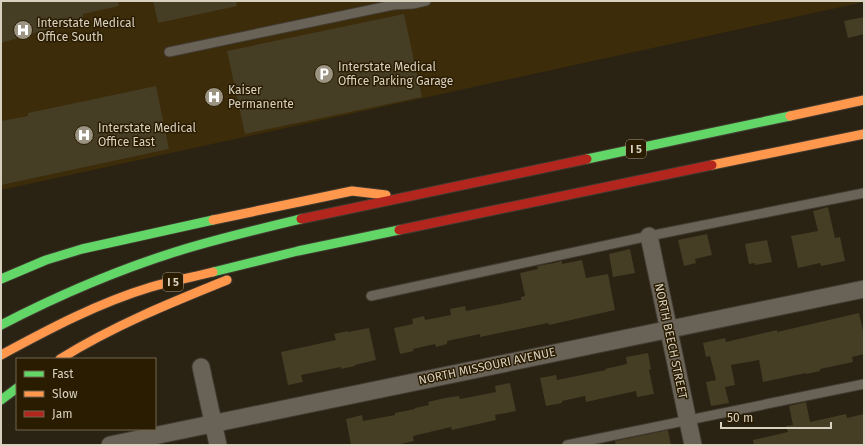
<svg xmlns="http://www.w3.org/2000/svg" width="865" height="446" viewBox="0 0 865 446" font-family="'Fira Sans',sans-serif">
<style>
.built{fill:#3c2c09}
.building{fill:#463d25}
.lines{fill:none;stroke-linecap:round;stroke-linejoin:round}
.lane-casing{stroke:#423b31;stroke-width:11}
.street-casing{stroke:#423b31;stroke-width:19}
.fast-casing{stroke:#423b31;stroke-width:11}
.slow-casing{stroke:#423b31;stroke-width:11}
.jam-casing{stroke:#423b31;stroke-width:11}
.lane{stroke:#686257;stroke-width:9}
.street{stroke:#686257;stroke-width:17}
.fast{stroke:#63d668;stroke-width:9}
.slow{stroke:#ff974d;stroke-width:9}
.jam{stroke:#b3261e;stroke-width:9}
.labels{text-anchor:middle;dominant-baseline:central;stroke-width:3;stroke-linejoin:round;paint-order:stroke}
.shield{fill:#2a1c01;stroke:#a49b87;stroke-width:1}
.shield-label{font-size:11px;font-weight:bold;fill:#d9d1c0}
.poi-label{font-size:12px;fill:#d9d1c0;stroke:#2a1c01;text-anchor:start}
.street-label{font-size:12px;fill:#d9d1c0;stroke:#2a1c01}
</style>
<rect width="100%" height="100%" fill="#2a2213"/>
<path class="built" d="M1,1H864V2L1,190Z"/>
<path class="building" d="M1,1H118L119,6L83,14V19L1,43Z
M153,1H236L237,6L158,23Z
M404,14L422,97L245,134L227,51Z
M864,17V34L848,38L844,21Z
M156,86L169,149L1,185V121L28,116V113Z
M828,207L835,238L840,237L845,261L821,266L820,263L798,268L791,236L818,231L813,211Z
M707,234L712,255L695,259L696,263L684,266L678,240Z
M767,240L772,262L755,265V263L749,264L745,244Z
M630,249L635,273L613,277L609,254Z
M582,260L586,278L608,274L615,310L549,325L548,323L480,337V334L447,341V344L436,347L435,344L413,349L414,351L400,354L394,328L413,324L412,319L424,316L425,320L451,315L450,309L465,306L466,311L521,300V297L525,296L520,273L538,269L537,266L554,263L562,261V264Z
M859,313L864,335V354L852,357L853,362L820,369V371L806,374V373L763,382L759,360L731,365L735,385L725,387L729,403L711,406L706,382L716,380L710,356L706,357L703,343L725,338L726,342L777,330V332Z
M369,328L376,360L355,365V366L341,369V367L301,375L303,382L288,385L281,352L336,340L334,334L348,331V332Z
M648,353L651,369L649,370L654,394L637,397L636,391L586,402L585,396L562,401V403L546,406L540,378L556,375L557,380L606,370L605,369L627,364L626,357Z
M510,383L516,411L495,415L496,420L452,430L451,427L413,436L414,441L401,444L390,445H351L346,419L362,415L363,421L395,415V413L415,409V408L429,405L428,402L445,398L459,396L460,399L496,392L495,386Z
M806,402L810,422L846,414L847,418L864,414V445H754L753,440L788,432L786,426L793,425L789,406Z
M668,430L671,445H616L615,441Z"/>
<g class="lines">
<g class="lane-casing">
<path id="lane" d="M169,52L393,5L413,4L426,1
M371,296L649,236L864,193
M567,445L864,384"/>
</g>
<g class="street-casing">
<path id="street" d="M649,236L693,445
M201,367L218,445
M110,445L864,289"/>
</g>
<g class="fast-casing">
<path id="fast" d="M587,159L790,116
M213,272L298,251L399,230
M1,279L46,260L82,249L213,220
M1,325C57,296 115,271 175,252C216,239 259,229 301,219
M1,400L17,388"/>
</g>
<g class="slow-casing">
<path id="slow" d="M790,116L864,100
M712,165L864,134
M213,220L352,191L386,195
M1,355C49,329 98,303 151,287C171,281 193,277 213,272
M60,359C113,326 170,303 227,280"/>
</g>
<g class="jam-casing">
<path id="jam" d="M301,219L587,159
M399,230L712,165"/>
</g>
<use href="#lane" class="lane"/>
<use href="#street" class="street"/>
<use href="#fast" class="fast"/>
<use href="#slow" class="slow"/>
<use href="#jam" class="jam"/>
</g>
<defs>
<g id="hospital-disc" transform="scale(1)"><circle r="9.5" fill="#9c9483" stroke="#2a1c01"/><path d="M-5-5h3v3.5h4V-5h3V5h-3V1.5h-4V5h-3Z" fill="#fff"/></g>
<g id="parking-disc" transform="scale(1)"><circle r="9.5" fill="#9c9483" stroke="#2a1c01"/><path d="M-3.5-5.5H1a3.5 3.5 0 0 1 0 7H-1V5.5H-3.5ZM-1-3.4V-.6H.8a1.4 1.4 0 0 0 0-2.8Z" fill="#fff"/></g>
</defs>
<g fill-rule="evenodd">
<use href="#hospital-disc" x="23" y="30"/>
<use href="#parking-disc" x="324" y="74"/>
<use href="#hospital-disc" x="214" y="97"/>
<use href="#hospital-disc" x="84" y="135"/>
</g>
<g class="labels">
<g class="shield">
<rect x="626" y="140" width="20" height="18" rx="3"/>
<rect x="163" y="273" width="20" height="18" rx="3"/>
</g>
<g class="shield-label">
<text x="636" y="149">I 5</text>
<text x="173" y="282">I 5</text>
</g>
<g class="poi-label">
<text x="37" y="23">Interstate Medical<tspan x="37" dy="14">Office South</tspan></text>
<text x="338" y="67">Interstate Medical<tspan x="338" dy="14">Office Parking Garage</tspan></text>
<text x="228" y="90">Kaiser<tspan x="228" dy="14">Permanente</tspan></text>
<text x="98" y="128">Interstate Medical<tspan x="98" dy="14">Office East</tspan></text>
</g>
<g class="street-label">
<text transform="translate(671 341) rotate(78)">NORTH BEECH STREET</text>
<text transform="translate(487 366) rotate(-12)">NORTH MISSOURI AVENUE</text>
</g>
</g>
<rect width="865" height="446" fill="none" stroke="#d9d1c0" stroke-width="4"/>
<rect x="16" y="358" width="140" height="72" fill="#2a1c01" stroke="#70644d"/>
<rect x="24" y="371" width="20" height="6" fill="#63d668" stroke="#70644d"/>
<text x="52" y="378" font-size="12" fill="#d9d1c0">Fast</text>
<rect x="24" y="391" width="20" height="6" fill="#ff974d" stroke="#70644d"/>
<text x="52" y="398" font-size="12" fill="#d9d1c0">Slow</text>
<rect x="24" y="411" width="20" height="6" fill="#b3261e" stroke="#70644d"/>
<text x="52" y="418" font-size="12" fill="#d9d1c0">Jam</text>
<path d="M721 422v6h110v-6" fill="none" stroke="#d9d1c0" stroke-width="2"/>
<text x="727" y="422" font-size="12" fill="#d9d1c0" stroke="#2a1c01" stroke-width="3" paint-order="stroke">50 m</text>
</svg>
